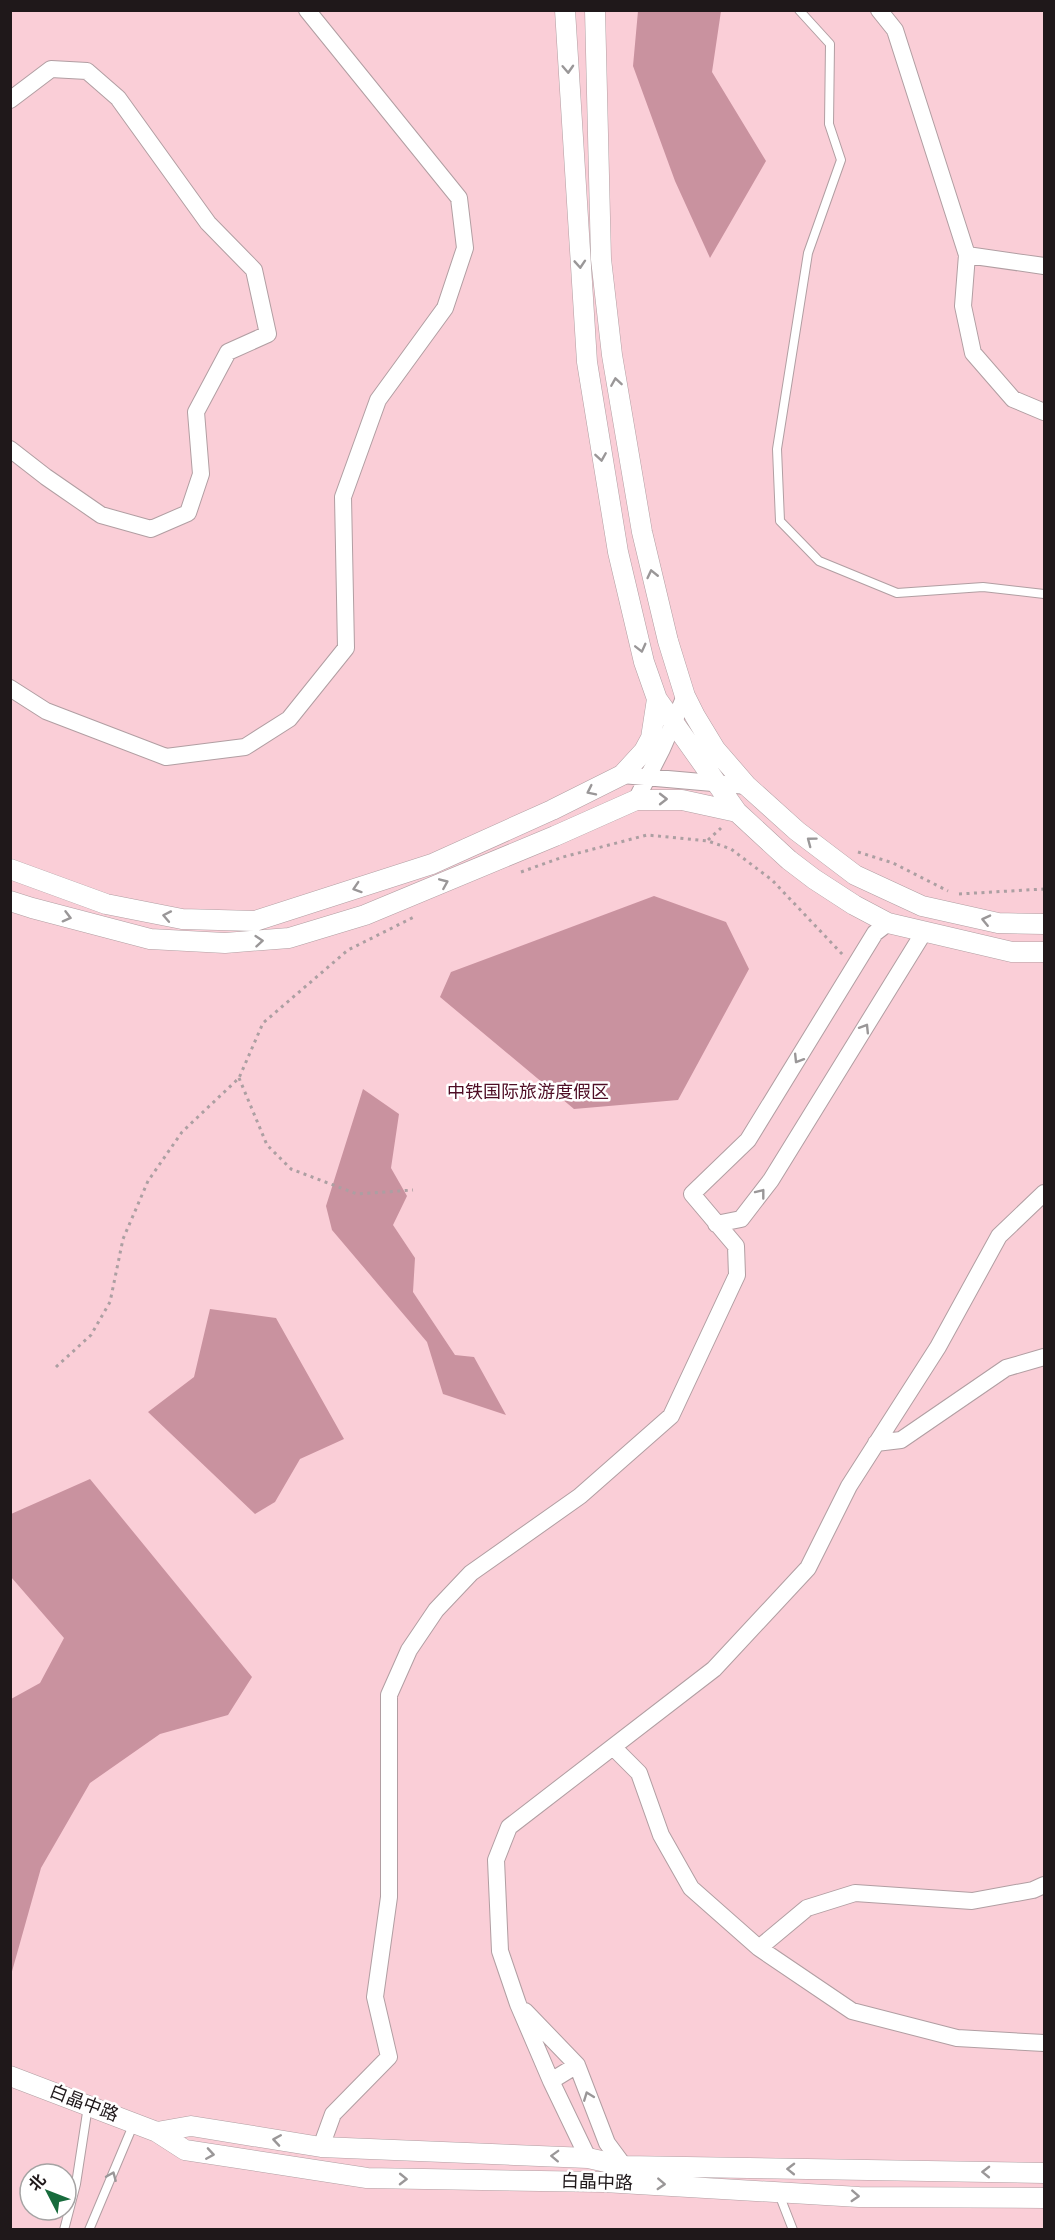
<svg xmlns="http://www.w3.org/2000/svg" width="1055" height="2240" viewBox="0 0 1055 2240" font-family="Signika,'Noto Sans SC',sans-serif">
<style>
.green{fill:#faced7;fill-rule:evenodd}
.water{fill:#c9929f}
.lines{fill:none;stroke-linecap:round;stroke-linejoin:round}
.service-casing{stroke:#b19ea2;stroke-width:10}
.minor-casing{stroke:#b19ea2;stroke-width:18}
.tertiary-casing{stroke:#b19ea2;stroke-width:21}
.path{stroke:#ac9fa2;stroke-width:3;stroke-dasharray:3 4.5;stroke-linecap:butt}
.service{stroke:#fff;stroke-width:8}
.minor{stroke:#fff;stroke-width:16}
.tertiary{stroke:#fff;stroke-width:20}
.oneway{stroke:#9a9798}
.labels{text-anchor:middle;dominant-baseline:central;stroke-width:5;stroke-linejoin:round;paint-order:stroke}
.park-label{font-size:18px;fill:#4e0d25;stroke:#fff}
.street-label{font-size:18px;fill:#1f181a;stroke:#fff}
</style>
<rect width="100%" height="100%" fill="#fdecf0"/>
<path class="green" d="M11,11H1044V2229L11,2230ZM30,2174H66V2210H30Z"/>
<path class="water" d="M638,11H721L712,72L766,161L710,258L675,181L633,66Z
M654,896L726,922L749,969L678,1100L574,1109L440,997L451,972Z
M363,1089L399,1114L391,1168L407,1196L393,1225L415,1258L413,1292L455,1355L474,1357L506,1415L443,1394L427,1342L332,1230L326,1206Z
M210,1309L276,1318L344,1439L300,1459L275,1502L255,1514L148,1412L194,1377Z
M90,1479L252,1677L228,1715L160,1734L90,1783L41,1868L11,1975V1699L40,1683L64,1638L11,1577V1514Z"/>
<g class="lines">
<g class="service-casing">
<path id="service" d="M799,10L830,44L829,124L841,160L808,253L777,449L780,521L819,561L897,593L983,587L1044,594
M779,2194L793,2230
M64,2230L76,2184L88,2106
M89,2230L134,2123"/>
</g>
<g class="minor-casing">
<path id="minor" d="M879,10L895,30L967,255L1044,266
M10,100L51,69L87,71L118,98L208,223L254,270L268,334L228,352L196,412L201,474L188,513L151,529L101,515L46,477L10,449
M967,255L963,306L973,353L1013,399L1044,412
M10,688L46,711L166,757L245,747L289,719L346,648L343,497L378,400L445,308L465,248L459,198L307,10
M622,775L747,786
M636,800L662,749L685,696
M716,1224L741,1219L771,1180L924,932
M876,1443L901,1440L1006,1368L1044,1357
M613,1747L639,1773L661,1835L691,1888L759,1948L852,2011L957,2038L1044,2043
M759,1948L807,1908L855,1893L972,1901L1033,1890L1044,1885
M525,2011L577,2065L607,2143L624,2166
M551,2081L577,2065
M321,2147L333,2114L389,2057L375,1997L389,1897V1695L409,1650L436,1610L471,1573L580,1496L671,1416L737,1275L736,1246L692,1194L748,1140L875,933L888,923
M588,2158L551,2081L518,2004L500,1951L496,1860L509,1827L714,1669L808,1568L849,1486L938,1347L999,1236L1044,1193"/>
</g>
<g class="tertiary-casing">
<path id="tertiary" d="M565,10L587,362L618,552L644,662L657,699L737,812L789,860L814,879L854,905L888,923L1012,952H1044
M595,10L601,259L612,355L642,532L668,641L685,696L695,716L715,749L747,786L797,831L855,875L922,906L998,923L1044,924
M10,869L106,904L182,919L255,921L432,864L552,810L622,775L644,751L651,738L657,699
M10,901L32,908L150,939L225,943L289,938L365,915L555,836L636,800H682L737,812
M10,2076L157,2132L185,2150L367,2178L604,2182L859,2197L1044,2198
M157,2132L191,2126L321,2147L588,2158L624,2166L1044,2173"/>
</g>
<path class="path" d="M708,840L721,828
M858,852L893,863L948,891
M521,872L563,857L647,835L708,841L731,849L772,880L843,955
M959,894L1044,889
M239,1078L267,1145L291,1169L357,1194L413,1190
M56,1367L91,1335L110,1302L123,1239L148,1181L182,1132L239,1078L263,1023L348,950L416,916"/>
<use href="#service" class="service"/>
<use href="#minor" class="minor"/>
<use href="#tertiary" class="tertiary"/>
</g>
<defs><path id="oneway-chevron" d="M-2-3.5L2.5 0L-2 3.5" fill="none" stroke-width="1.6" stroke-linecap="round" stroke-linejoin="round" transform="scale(1.5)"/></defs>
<g class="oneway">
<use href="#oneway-chevron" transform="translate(568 69) rotate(87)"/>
<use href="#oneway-chevron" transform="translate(580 264) rotate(86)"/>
<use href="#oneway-chevron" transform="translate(616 382) rotate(-99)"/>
<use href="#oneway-chevron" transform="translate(601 457) rotate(81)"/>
<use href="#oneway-chevron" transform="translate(652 574) rotate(-103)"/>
<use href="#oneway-chevron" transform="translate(641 648) rotate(76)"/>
<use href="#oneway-chevron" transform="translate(591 791) rotate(154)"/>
<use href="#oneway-chevron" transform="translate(663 799)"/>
<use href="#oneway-chevron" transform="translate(811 841) rotate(-143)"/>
<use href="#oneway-chevron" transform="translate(444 883) rotate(-23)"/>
<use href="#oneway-chevron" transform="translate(357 888) rotate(162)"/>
<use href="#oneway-chevron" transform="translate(167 916) rotate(-169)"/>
<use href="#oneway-chevron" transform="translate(67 917) rotate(15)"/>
<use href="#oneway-chevron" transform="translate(986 920) rotate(-167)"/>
<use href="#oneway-chevron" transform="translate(259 941) rotate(-5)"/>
<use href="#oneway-chevron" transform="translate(865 1028) rotate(-58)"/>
<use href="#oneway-chevron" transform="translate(798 1059) rotate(122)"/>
<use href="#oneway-chevron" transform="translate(761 1193) rotate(-52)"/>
<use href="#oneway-chevron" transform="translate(588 2096) rotate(-111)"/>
<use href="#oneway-chevron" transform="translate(277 2140) rotate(-171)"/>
<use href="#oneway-chevron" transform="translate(210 2154) rotate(9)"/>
<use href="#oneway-chevron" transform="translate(555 2156) rotate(-178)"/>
<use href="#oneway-chevron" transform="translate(791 2169) rotate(-179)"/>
<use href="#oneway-chevron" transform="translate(986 2172) rotate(-179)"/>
<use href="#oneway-chevron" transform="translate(112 2176) rotate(-67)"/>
<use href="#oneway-chevron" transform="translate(403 2179) rotate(1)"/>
<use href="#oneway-chevron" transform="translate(661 2184) rotate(3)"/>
<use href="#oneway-chevron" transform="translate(855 2196) rotate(3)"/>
</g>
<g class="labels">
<g class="park-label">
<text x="528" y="1092">中铁国际旅游度假区</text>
</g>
<g class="street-label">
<text transform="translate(84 2103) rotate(21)">白晶中路</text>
<text transform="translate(597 2182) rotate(2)">白晶中路</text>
</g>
</g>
<rect width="1055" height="2240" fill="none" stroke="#1f181a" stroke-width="24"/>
<g transform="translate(48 2192) rotate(312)"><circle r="28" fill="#ffffff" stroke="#a5a3a3" stroke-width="1.5"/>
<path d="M0-4.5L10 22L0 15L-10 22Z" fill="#176b3c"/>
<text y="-9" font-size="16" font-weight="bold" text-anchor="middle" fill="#1f181a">北</text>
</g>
</svg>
